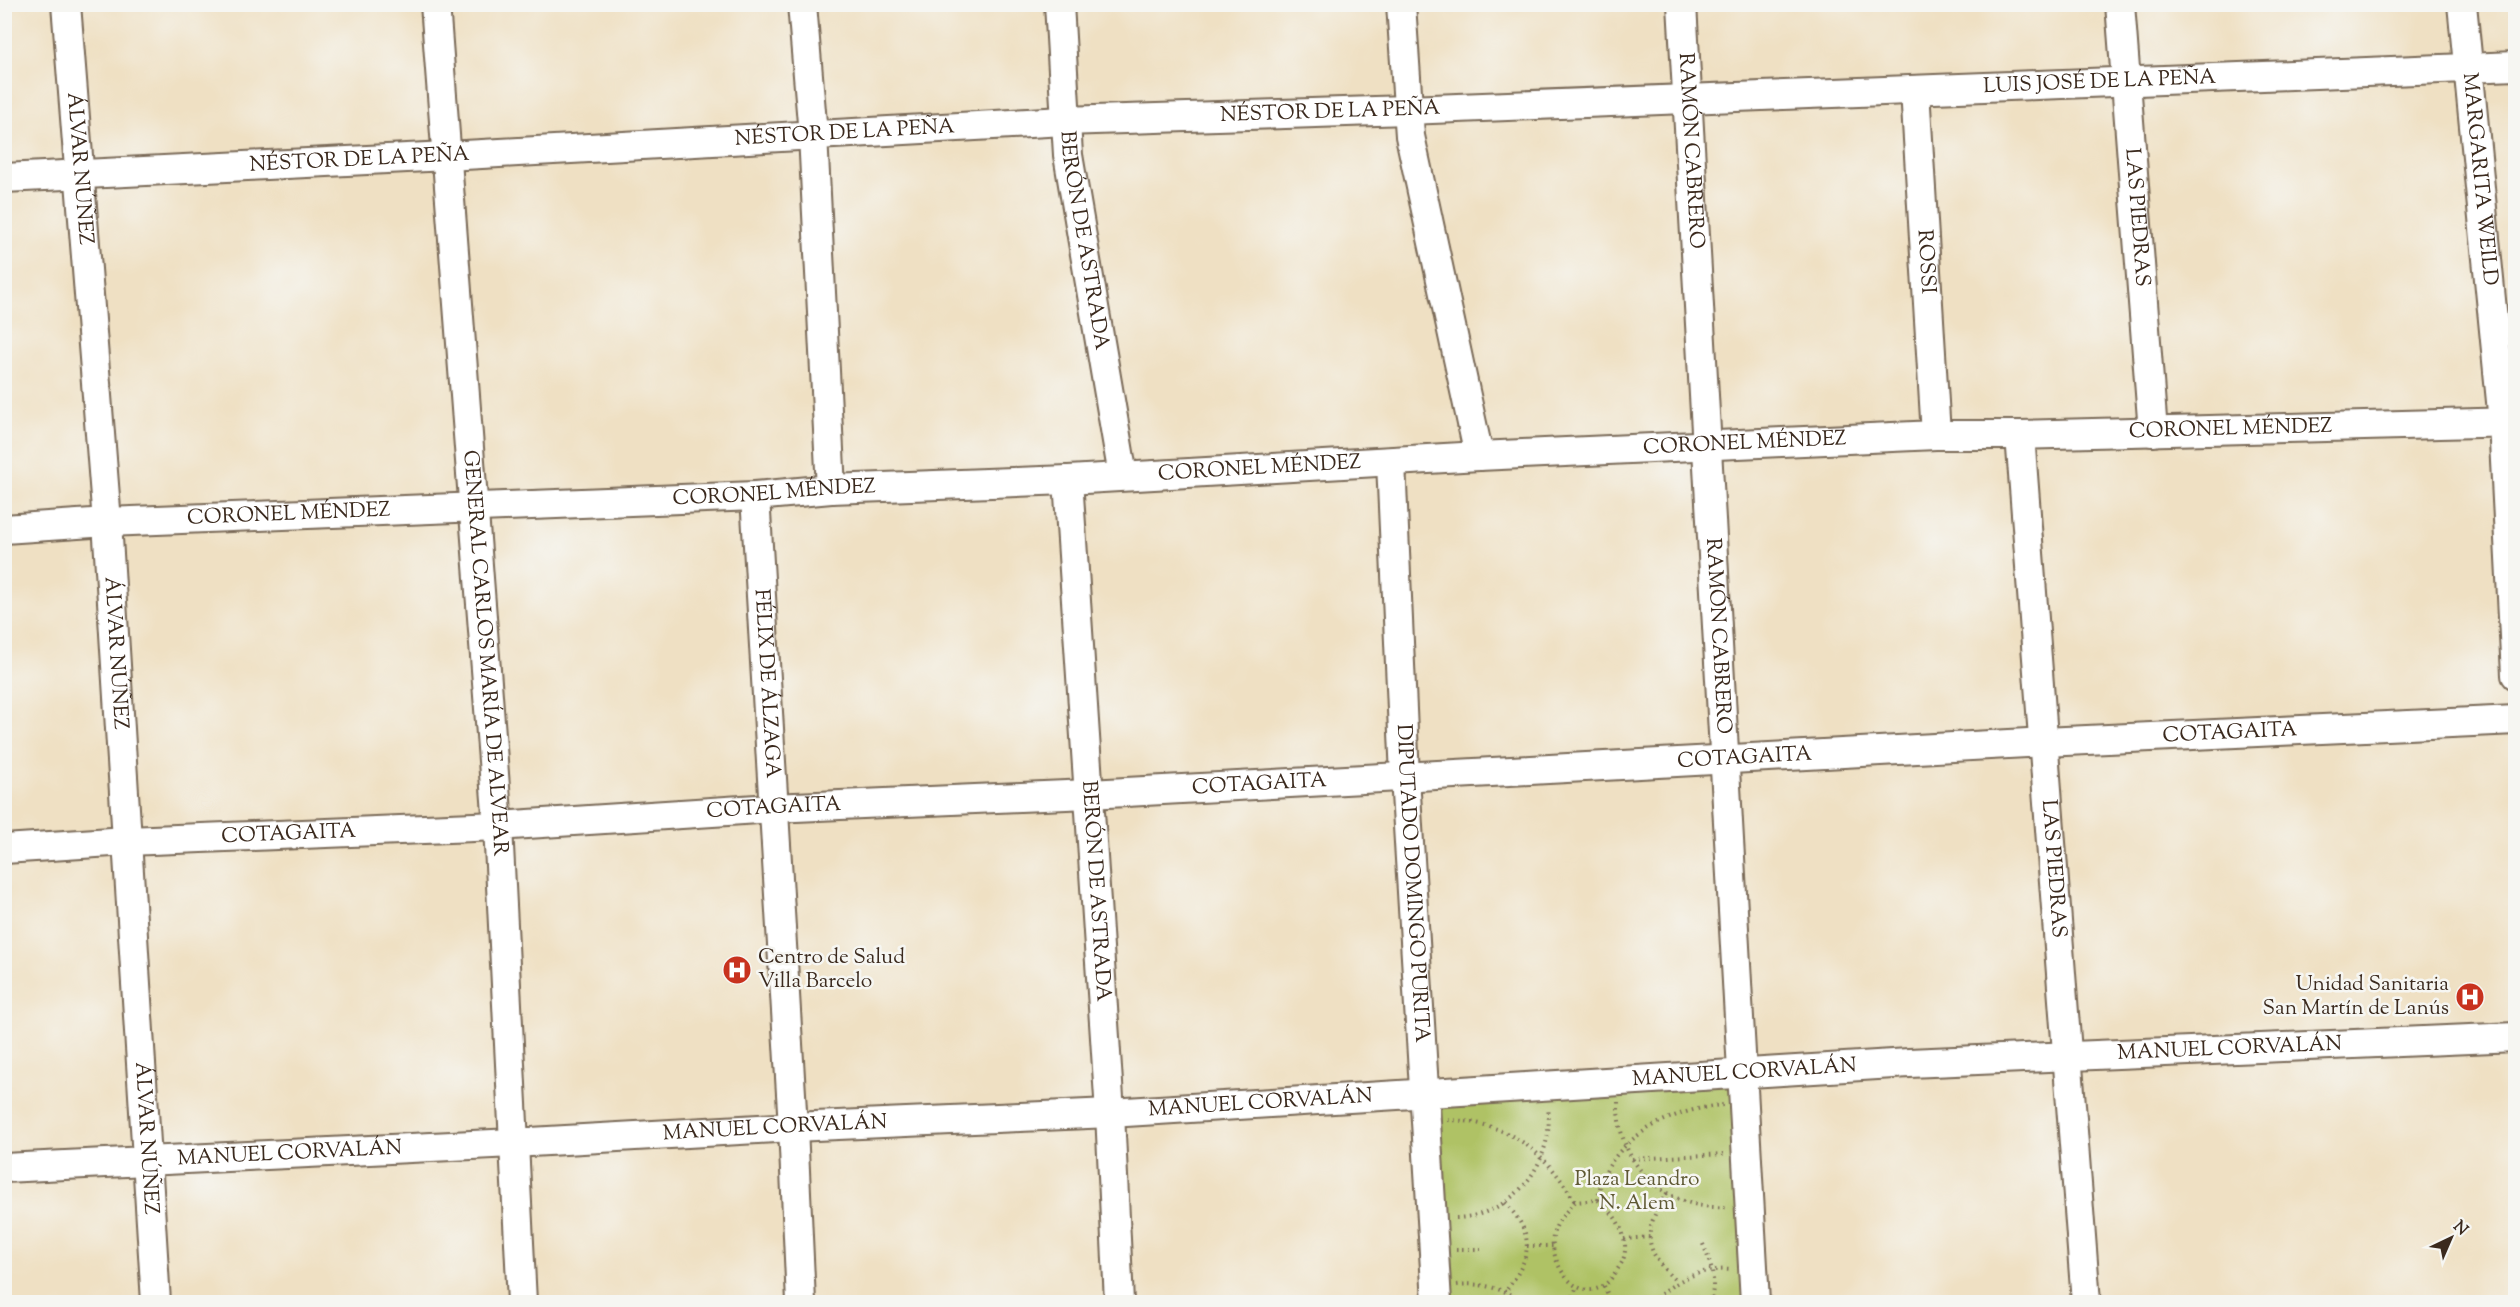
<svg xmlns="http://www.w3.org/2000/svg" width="2520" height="1307" viewBox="0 0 2520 1307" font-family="'Sorts Mill Goudy',serif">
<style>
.green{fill:#afc265;stroke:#757642;stroke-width:1.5}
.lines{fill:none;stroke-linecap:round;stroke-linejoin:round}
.minor-casing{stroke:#7a6a58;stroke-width:32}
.path{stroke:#7a6a58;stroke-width:4;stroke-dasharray:1.5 4.5;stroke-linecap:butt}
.minor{stroke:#fff;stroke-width:28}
.labels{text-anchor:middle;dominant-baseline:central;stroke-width:5;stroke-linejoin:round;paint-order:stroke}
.street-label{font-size:21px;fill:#3b2a1e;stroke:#f6f6f2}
.poi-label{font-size:21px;fill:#3b2a1e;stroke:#f6f6f2;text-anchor:start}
.park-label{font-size:21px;fill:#5e5833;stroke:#f6f6f2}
</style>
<rect width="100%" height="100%" fill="#f6f6f2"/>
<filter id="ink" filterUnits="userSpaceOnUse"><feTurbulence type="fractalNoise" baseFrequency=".0167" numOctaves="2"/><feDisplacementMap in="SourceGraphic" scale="12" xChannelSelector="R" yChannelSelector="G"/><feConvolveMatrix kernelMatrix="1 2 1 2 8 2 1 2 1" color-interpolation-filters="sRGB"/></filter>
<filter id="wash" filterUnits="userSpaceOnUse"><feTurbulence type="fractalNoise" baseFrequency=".008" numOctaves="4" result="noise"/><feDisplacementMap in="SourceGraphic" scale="24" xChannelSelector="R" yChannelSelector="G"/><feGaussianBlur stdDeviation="1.35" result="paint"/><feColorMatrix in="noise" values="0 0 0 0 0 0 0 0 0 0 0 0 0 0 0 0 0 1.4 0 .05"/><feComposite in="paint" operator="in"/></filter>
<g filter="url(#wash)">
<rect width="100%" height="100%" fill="#efe0c3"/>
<path class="green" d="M1744,1075L1755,1302H1437L1425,1094Z"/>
</g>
<g filter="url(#ink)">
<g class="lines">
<g class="minor-casing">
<g id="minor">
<path id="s1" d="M66,4L107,522L156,1302"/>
<path id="s2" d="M435,4L498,826L522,1302"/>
<path d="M802,4L813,135L831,489"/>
<path id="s3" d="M1059,4L1068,155L1123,476"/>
<path d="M1401,4L1410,136L1479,456"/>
<path id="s4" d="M1682,4L1755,1302"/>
<path id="s5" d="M2120,4L2153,432"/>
<path id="s6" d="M2462,4L2503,422L2516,675"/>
<path id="s7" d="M1915,90L1936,435"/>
<path id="s8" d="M4,178L447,156L1064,121L1407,110L2516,66"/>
<path id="s9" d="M2020,435L2086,1302"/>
<path id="s10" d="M1391,462L1405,777L1437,1302"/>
<path id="s11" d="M1068,480L1110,1113L1119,1302"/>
<path id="s12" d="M755,496L793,1127L801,1302"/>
<path id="s13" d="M4,529L107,522L755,496L831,489L1068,480L1479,456L1936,435H2020L2516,422"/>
<path id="s14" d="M4,849L127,841L498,826L773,808L1089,794L2044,742L2516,720"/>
<path id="s15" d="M4,1168L513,1143L793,1127L1110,1113L1909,1063L2516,1037"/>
</g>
</g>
<path class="path" d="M1618,1102C1616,1164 1666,1211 1727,1207
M1448,1120C1507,1121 1547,1152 1575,1202
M1632,1159L1724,1154
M1667,1193C1642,1232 1643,1250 1677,1282
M1598,1200C1615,1212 1631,1238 1623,1260C1621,1265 1616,1271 1613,1276C1608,1283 1601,1289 1591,1290C1567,1291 1550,1257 1553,1236C1555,1223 1567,1210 1575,1202Z
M1598,1200C1603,1141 1671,1109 1723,1105
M1505,1203C1537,1236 1531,1258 1505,1292
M1456,1218C1513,1216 1555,1163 1548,1107
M1624,1239L1650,1237
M1703,1244C1711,1264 1717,1281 1710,1302
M1527,1246H1553
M1456,1249H1481
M1457,1285C1481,1282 1505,1289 1524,1302
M1604,1286L1611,1302
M1571,1302L1577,1286
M1652,1302C1674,1281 1700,1267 1732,1270"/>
<use href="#minor" class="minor"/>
</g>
</g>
<defs>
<g id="hospital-disc" transform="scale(1.5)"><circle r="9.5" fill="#c8321e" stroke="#f6f6f2"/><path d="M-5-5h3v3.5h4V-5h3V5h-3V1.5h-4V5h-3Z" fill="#fff"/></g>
</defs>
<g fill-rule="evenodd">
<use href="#hospital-disc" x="737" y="970"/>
<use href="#hospital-disc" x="2470" y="997"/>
</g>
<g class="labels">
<g class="street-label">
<text stroke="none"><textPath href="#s8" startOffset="2098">LUIS JOSÉ DE LA PEÑA</textPath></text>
<text stroke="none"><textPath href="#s8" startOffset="1328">NÉSTOR DE LA PEÑA</textPath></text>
<text stroke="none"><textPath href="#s8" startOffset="842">NÉSTOR DE LA PEÑA</textPath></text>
<text stroke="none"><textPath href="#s4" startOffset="147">RAMÓN CABRERO</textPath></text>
<text stroke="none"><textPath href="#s8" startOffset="356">NÉSTOR DE LA PEÑA</textPath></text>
<text stroke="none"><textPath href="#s1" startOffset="165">ÁLVAR NÚÑEZ</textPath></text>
<text stroke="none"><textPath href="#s6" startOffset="176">MARGARITA WEILD</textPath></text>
<text stroke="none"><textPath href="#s5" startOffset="214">LAS PIEDRAS</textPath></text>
<text stroke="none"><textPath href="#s3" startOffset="238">BERÓN DE ASTRADA</textPath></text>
<text stroke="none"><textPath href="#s7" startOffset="172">ROSSI</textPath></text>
<text stroke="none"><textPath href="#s13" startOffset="2229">CORONEL MÉNDEZ</textPath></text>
<text stroke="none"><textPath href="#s13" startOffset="1743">CORONEL MÉNDEZ</textPath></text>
<text stroke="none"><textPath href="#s13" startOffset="1257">CORONEL MÉNDEZ</textPath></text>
<text stroke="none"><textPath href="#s13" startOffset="771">CORONEL MÉNDEZ</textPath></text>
<text stroke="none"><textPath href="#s13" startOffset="285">CORONEL MÉNDEZ</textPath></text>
<text stroke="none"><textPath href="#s4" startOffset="633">RAMÓN CABRERO</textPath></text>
<text stroke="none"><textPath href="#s1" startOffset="651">ÁLVAR NÚÑEZ</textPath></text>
<text stroke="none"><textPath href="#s2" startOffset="651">GENERAL CARLOS MARÍA DE ALVEAR</textPath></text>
<text stroke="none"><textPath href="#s12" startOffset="188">FÉLIX DE ÁLZAGA</textPath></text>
<text stroke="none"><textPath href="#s14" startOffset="2229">COTAGAITA</textPath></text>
<text stroke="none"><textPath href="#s14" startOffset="1743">COTAGAITA</textPath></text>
<text stroke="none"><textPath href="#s14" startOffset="1257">COTAGAITA</textPath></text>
<text stroke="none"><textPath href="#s14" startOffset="771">COTAGAITA</textPath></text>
<text stroke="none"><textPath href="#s14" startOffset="285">COTAGAITA</textPath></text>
<text stroke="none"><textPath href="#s9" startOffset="435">LAS PIEDRAS</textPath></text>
<text stroke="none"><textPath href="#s10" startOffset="422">DIPUTADO DOMINGO PURITA</textPath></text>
<text stroke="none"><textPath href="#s11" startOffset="412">BERÓN DE ASTRADA</textPath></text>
<text stroke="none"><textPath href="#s15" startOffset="2229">MANUEL CORVALÁN</textPath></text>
<text stroke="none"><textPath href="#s15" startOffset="1743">MANUEL CORVALÁN</textPath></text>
<text stroke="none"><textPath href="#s15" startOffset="1258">MANUEL CORVALÁN</textPath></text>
<text stroke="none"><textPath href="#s15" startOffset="772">MANUEL CORVALÁN</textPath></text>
<text stroke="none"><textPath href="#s1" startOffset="1137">ÁLVAR NÚÑEZ</textPath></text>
<text stroke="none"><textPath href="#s15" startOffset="286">MANUEL CORVALÁN</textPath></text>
</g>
<g class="poi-label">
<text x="758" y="958">Centro de Salud<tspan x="758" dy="24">Villa Barcelo</tspan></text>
<text x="2449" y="985" text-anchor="end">Unidad Sanitaria<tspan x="2449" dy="24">San Martín de Lanús</tspan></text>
</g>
<g class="park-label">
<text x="1637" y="1180">Plaza Leandro<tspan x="1637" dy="24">N. Alem</tspan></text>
</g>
</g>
<rect width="2520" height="1307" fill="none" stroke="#f6f6f2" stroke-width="24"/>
<g transform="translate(2451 1238) rotate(44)" stroke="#f6f6f2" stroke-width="4.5" paint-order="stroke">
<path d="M0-4.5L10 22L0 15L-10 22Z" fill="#3b2a1e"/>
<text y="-9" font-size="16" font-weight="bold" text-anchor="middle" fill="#3b2a1e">N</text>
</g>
</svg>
